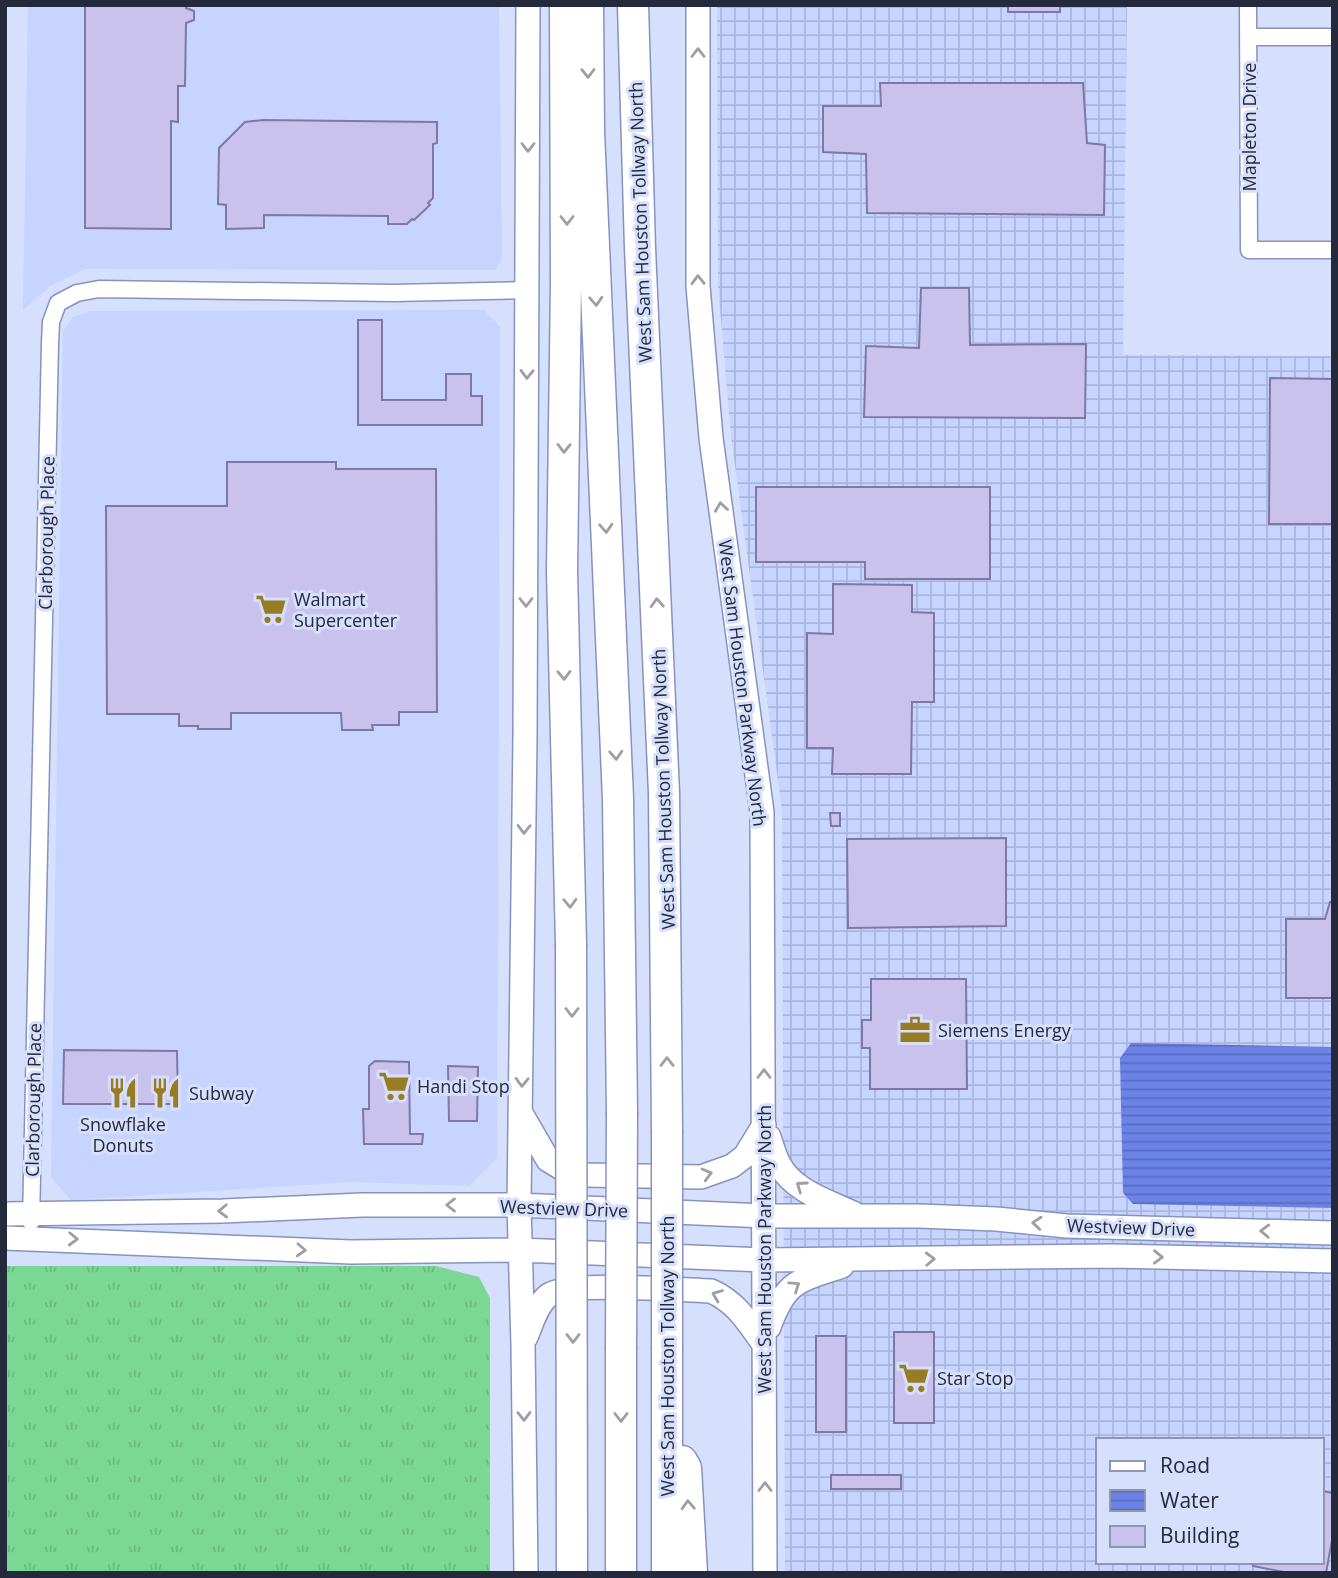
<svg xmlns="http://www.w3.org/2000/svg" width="1338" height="1578" viewBox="0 0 1338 1578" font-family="'Open Sans',sans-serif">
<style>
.built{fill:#c6d4ff}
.industrial{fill:url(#industrial-grid);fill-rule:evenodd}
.grass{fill:url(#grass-tufts)}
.water{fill:url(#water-rules)}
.building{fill:#c8c2ed;stroke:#7f78a4;stroke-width:2}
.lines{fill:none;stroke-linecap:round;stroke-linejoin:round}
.minor-casing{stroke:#8693bf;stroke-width:19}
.secondary-casing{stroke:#8693bf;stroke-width:26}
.motorway-casing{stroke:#8693bf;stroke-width:33}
.minor{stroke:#fff;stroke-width:16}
.secondary{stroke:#fff;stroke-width:23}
.motorway{stroke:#fff;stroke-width:30}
.motorway-bridge-casing{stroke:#8693bf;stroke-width:33;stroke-linecap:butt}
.motorway-bridge{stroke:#fff;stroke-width:30}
.oneway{stroke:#9c9fa7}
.labels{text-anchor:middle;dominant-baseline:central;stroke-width:6;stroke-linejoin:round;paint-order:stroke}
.street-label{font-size:18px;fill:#24293b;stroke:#d6dffc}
.poi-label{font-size:18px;fill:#24293b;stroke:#d6dffc;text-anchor:start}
</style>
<defs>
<pattern id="industrial-grid" width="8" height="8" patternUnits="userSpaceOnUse" patternTransform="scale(1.75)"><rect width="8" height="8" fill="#c6d4ff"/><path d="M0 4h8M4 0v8" fill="none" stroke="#aab6db"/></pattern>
<pattern id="grass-tufts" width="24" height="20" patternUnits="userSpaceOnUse" patternTransform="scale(1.75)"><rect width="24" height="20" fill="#7ad894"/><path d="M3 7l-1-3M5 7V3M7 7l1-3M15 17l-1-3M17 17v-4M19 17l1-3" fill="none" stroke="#69b980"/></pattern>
<pattern id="water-rules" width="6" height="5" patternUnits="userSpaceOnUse" patternTransform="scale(1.75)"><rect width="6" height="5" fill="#6b83e6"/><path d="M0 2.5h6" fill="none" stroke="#586bbc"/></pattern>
</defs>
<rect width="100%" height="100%" fill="#d6dffc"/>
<path class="built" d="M28,5H499L502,259L495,270L85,269L50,286L23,310Z
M484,310L500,327L497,1158L469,1186L352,1182L71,1200L51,1177L63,331L73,317L90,311Z"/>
<path class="industrial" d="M717,5H1127L1123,355L1333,356V1573H785L782,810L731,436L718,285ZM1098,1440H1322V1562H1098Z"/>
<path class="grass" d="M5,1266H436L479,1277L490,1298V1573H5Z"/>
<path class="water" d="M1131,1043L1333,1047V1208L1133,1204L1123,1193L1120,1058Z"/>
<path class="building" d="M85,5H186V8L194,11V20L186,23L185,86H178V122L171,121V229L85,228Z
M1008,5H1060V12H1008Z
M880,83H1083L1087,143L1105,145L1104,215L867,213L866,154L823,152V106H881Z
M263,120L437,122V143L433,144V198L428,203L430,205L414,220L412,219L407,224H388V216L264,215V228L226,229V205L218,204L219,148L245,122Z
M921,288H969L970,345L1086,344L1085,418L864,417L866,346L919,348Z
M358,320H382V400H446V374H471V396H482V425H358Z
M1270,378L1333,379V524H1269Z
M227,462H336V469H436L437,712H399V725H372L373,730H342L341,713H231V729H198V726H179V714H107L106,506H227Z
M756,487H990V579H865V562H756Z
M833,584L912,585V612L934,613V702H912L911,774H832L833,748H807V633L833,634Z
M830,813H840V826H831Z
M1006,838V926L848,928L847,839Z
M1330,902H1333V998H1286V919H1325Z
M871,979H966L967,1089H870V1048H862V1020H871Z
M64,1050L177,1051L178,1104H63Z
M375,1061L409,1062L410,1134H423L422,1144H364L363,1109H369V1066Z
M448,1066L478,1067L477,1121H449Z
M894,1332H934V1423H894Z
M816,1336H846V1432H816Z
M831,1475H901V1489H831Z
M1322,1491L1333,1493V1535L1326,1573H1289L1253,1566V1562H1322Z"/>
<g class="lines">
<g class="minor-casing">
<path id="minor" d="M1248,5L1249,250H1333
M1248,37H1333
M31,1222L50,343L51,322L58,303L77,293L99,289L394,293L528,290"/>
</g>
<g class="secondary-casing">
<path id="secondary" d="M698,5V286L711,438L762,812L765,1573
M522,1115L548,1160L563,1169L586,1175L701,1177L732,1166L745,1156L764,1125
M769,1137C772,1145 774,1155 779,1164C793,1191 827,1201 853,1213
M5,1214L223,1211L362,1205H519L765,1216H919L996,1219L1067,1226L1333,1233
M5,1238L351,1252L520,1250L764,1260L1113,1256L1333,1261
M769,1327C786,1280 798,1281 842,1266
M526,1337C532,1323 537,1304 549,1295C567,1281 682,1290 711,1291C736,1302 747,1321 763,1343
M526,1573L523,1345L519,1205L525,737L528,5"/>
</g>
<g class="motorway-casing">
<path id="motorway" d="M565,5L566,283L562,571L571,944
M588,5L589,131L618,799L622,1112
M633,5L640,248L664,793L667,1130
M682,1461L686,1468L692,1573
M621,1573V1349
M667,1573V1349"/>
</g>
<use href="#minor" class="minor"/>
<use href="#secondary" class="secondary"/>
<use href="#motorway" class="motorway"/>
<g class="motorway-bridge-casing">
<path id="motorway-bridge" d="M571,944L572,1573
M667,1130V1349
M621,1349L622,1112"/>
</g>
<use href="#motorway-bridge" class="motorway-bridge"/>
</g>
<defs><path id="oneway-chevron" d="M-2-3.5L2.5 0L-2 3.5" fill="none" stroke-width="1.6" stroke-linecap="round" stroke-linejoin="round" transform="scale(1.75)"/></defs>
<g class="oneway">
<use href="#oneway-chevron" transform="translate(698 53) rotate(-90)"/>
<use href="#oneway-chevron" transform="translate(588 73) rotate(89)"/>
<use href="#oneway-chevron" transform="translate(528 147) rotate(90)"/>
<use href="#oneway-chevron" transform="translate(567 220) rotate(90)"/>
<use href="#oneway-chevron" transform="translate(698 280) rotate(-91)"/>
<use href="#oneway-chevron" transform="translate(596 301) rotate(87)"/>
<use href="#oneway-chevron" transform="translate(527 374) rotate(91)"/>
<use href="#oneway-chevron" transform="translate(564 448) rotate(91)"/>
<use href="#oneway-chevron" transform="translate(721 507) rotate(-98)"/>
<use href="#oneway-chevron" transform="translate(606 528) rotate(87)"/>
<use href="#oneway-chevron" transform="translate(526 602) rotate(90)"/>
<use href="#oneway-chevron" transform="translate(657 603) rotate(-93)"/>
<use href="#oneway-chevron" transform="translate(564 675) rotate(89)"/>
<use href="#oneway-chevron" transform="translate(616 755) rotate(87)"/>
<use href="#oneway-chevron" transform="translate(524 829) rotate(91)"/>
<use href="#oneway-chevron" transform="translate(570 903) rotate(88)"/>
<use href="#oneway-chevron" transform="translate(572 1012) rotate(90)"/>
<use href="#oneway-chevron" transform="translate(667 1062) rotate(-90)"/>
<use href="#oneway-chevron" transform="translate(764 1074) rotate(-90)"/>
<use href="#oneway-chevron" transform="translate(522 1082) rotate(91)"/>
<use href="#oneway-chevron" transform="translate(707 1174) rotate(-15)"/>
<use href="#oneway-chevron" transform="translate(801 1186) rotate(-145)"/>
<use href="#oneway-chevron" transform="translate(451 1205) rotate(-180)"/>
<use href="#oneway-chevron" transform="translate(223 1211) rotate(178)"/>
<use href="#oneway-chevron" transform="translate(1037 1223) rotate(-175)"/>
<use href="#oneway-chevron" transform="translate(1265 1231) rotate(-178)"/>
<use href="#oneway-chevron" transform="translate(73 1239) rotate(2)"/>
<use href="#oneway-chevron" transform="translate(301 1250) rotate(3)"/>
<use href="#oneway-chevron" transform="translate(1158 1257) rotate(1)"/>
<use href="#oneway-chevron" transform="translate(930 1259) rotate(-2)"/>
<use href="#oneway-chevron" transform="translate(795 1286) rotate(-34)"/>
<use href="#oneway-chevron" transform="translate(717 1295) rotate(-158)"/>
<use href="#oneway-chevron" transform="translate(573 1338) rotate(90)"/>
<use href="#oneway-chevron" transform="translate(524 1416) rotate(89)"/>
<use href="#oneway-chevron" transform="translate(621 1417) rotate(90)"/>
<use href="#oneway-chevron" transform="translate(765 1487) rotate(-90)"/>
<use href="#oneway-chevron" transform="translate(688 1505) rotate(-93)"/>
</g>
<defs>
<g id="supermarket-bare" transform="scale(2.415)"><path d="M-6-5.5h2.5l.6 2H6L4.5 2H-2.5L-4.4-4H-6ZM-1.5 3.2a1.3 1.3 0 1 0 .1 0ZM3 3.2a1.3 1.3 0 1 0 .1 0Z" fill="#977c24" stroke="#d6dffc" stroke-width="2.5" paint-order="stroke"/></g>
<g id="office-bare" transform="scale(2.415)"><path d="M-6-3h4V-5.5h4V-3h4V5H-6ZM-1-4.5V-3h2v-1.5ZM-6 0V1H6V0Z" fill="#977c24" stroke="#d6dffc" stroke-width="2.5" paint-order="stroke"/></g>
<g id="restaurant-bare" transform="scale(2.415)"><path d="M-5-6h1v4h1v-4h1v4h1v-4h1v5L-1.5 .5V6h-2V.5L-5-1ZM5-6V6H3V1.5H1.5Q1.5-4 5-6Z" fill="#977c24" stroke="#d6dffc" stroke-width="2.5" paint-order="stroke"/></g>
</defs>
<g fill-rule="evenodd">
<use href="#supermarket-bare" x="271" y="609"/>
<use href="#office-bare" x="915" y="1030"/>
<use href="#supermarket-bare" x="394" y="1086"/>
<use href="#restaurant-bare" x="123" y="1093"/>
<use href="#restaurant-bare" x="166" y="1093"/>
<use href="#supermarket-bare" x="914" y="1378"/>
</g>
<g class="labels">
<g class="street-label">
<text transform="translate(1249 127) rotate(-90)">Mapleton Drive</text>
<text transform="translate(640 222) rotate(-92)">West Sam Houston Tollway North</text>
<text transform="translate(46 533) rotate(-89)">Clarborough Place</text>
<text transform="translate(743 683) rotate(83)">West Sam Houston Parkway North</text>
<text transform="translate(663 789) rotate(-92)">West Sam Houston Tollway North</text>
<text transform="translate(33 1100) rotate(-89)">Clarborough Place</text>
<text transform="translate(564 1208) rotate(2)">Westview Drive</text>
<text transform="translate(1131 1227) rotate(2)">Westview Drive</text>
<text transform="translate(764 1249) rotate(-90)">West Sam Houston Parkway North</text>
<text transform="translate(667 1356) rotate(-90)">West Sam Houston Tollway North</text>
</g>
<g class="poi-label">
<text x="294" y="599">Walmart<tspan x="294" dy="21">Supercenter</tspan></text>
<text x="938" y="1030">Siemens Energy</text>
<text x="417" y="1086">Handi Stop</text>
<text x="189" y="1093">Subway</text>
<text x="123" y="1124" text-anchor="middle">Snowflake<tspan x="123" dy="21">Donuts</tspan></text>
<text x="937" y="1378">Star Stop</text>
</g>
</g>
<rect width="1338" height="1578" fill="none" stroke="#24293b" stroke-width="14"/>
<rect x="1096" y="1438" width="228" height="126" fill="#d6dffc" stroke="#8f96af" stroke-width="2"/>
<rect x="1110" y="1461" width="35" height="10" fill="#ffffff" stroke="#8f96af" stroke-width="2"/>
<text x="1160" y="1473" font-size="21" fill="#24293b">Road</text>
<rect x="1110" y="1490" width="35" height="21" fill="url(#water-rules)" stroke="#8f96af" stroke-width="2"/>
<text x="1160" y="1508" font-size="21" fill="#24293b">Water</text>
<rect x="1110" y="1526" width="35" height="21" fill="#c8c2ed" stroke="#8f96af" stroke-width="2"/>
<text x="1160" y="1543" font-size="21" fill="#24293b">Building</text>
</svg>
